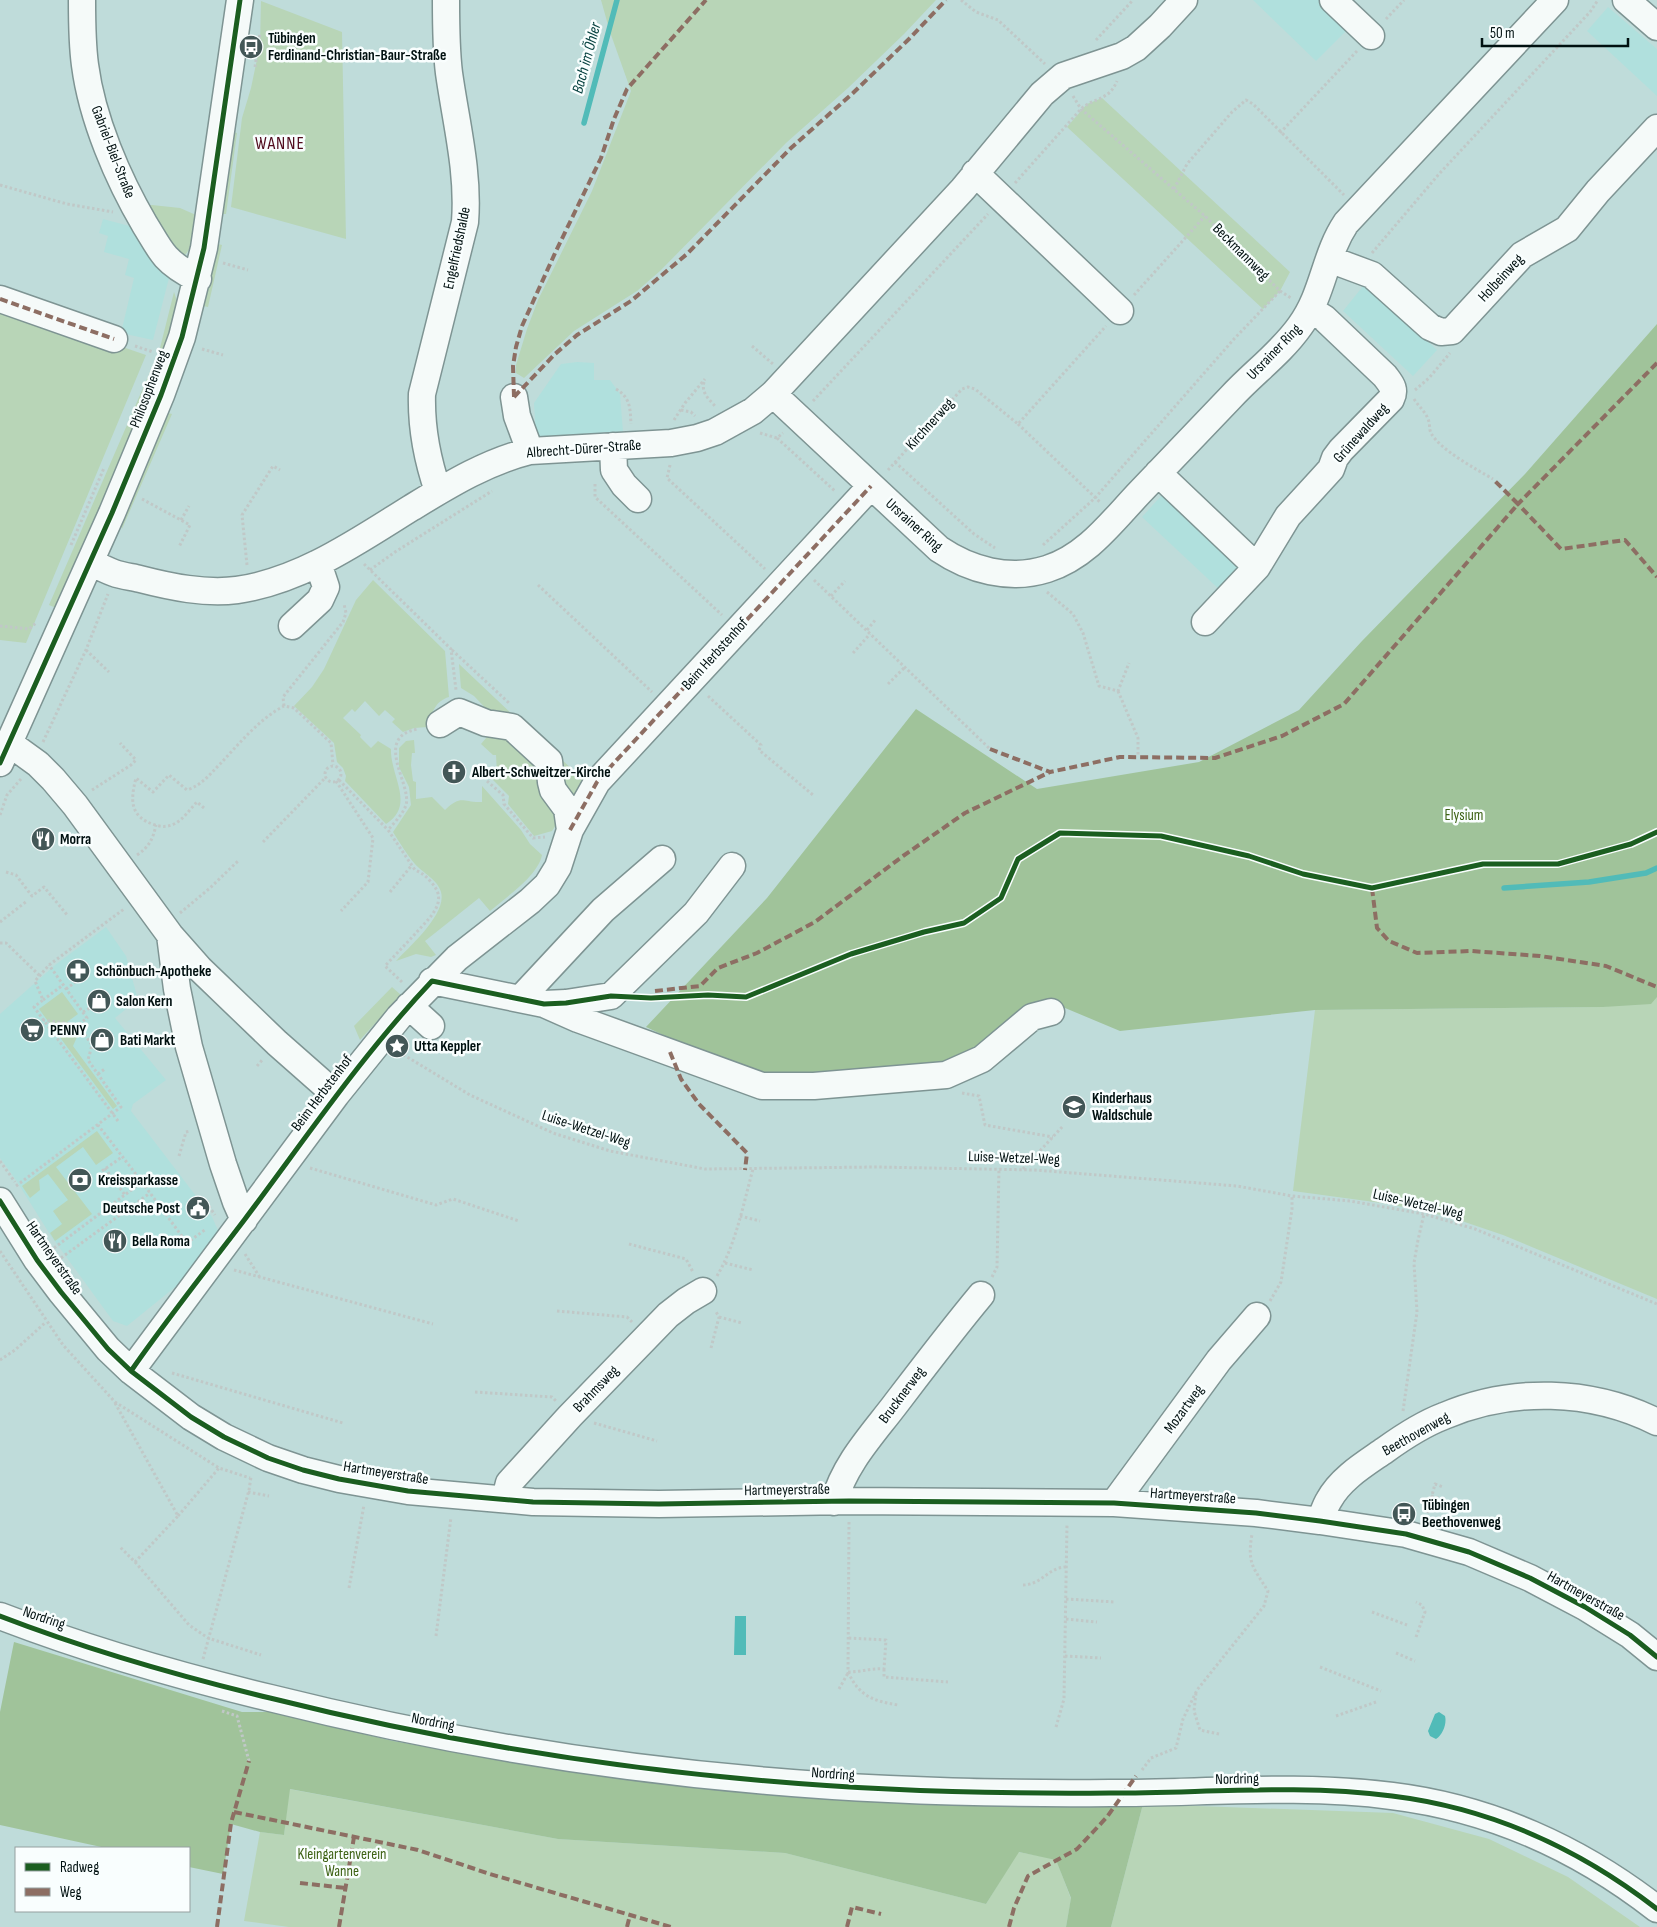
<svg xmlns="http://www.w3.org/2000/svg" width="1657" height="1927" viewBox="0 0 1657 1927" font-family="'Sofia Sans Condensed',sans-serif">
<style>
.built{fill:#b0e0dd}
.green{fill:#b8d5b7}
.forest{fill:#a0c39a}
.water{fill:#51bbb8}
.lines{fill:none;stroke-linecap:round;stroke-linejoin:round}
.stream{stroke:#51bbb8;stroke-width:5.5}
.minor-casing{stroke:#7e9493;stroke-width:29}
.path{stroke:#c0c8c7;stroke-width:3;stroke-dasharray:2.5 2.5;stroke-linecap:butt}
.minor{stroke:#f5faf9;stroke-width:26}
.quiet{stroke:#8d6e63;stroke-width:4;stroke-dasharray:8 4;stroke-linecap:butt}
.cycleway-casing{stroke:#f9fefe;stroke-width:8}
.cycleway{stroke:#1b5e20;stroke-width:5}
.labels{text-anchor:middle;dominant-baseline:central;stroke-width:5;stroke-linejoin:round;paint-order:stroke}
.poi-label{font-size:15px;font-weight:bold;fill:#001010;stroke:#f9fefe;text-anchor:start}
.street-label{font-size:15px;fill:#001010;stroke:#f9fefe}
.park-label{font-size:15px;fill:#3e6215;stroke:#f9fefe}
.water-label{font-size:16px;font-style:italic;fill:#074240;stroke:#f9fefe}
.quarter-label{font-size:18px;letter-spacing:1px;fill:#500b1d;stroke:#f9fefe}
</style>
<rect width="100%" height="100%" fill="#bfdcda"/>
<path class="built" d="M1253,0H1325L1347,30L1316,61Z
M1608,7L1657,49V96L1587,31Z
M103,219L133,227L157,265L169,278L153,340L121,333L134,278L125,275L129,259L104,252L108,236L99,233Z
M1372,275L1423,337L1437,350L1413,376L1343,311Z
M577,362L594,363V380H610L620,394L623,432L536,437L534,403L561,364Z
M1171,485L1246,568L1222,592L1142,517Z
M106,927L126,956L137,996L131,1005L115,1018L166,1080L133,1104L131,1111L212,1217L221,1237L190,1275L127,1326L113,1321L51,1236L16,1180L0,1158V1014L55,965Z"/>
<path class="green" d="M601,0H936L904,34L848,88L786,143L660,271L637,291L574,331L524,378L516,373V365L527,329L538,300L592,191L631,91L610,32Z
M261,1L342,32L346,239L231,207L242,118L251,88L260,45Z
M1102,98L1290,272L1280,291L1263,309L1067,127L1087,104Z
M233,132L237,133L226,214H222Z
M152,205L180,208L196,215C194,227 194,246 185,255L179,254L143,207Z
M218,244L222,245L208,307L203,306L212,273Z
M174,292L177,301L166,350L160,348Z
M0,305L146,355L26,643L0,640Z
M156,358L163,361L56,608L49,605Z
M168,413L172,414L122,529L121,522Z
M373,580L445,651L449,697C435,701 431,714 428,727L414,728L403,732L392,722L395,719L385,710L379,716L365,701L355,712L352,709L343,718L361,735L360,737L371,748L378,741L391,749C390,776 416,805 386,824L345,781L346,776L343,768L337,762L334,743L294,706L312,687L324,669L356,600Z
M459,664L514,716L494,717L474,696L461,688Z
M492,731L538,759L554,799L556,825L552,831L534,836L508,804L509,796L490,777L493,774H497L496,755H493L481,744Z
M414,740L415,753H412L411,765L413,781L416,782V799L432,797L445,810C462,794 462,803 482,802V786L521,830L530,844L542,855C538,876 506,897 490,911L479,898L425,941L436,955L431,957L416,954L396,961C410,946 447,914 441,892C438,880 423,873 415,864C407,855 400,843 393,832L411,805L409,787L399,767V748L406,741Z
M559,757L587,783L573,807L557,765Z
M392,987L401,995L360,1040L354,1026Z
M62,992L78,1014L67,1022L77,1037L73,1046L117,1106L113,1109L39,1009Z
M1657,997V1299L1503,1235L1450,1217L1389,1204L1293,1191L1315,1010L1603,1007Z
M97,1131L113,1153L96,1165L83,1147L56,1167L92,1214L55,1241L50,1233L62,1224L53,1211L68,1200L48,1174L39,1180L40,1190L30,1198L22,1186Z
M289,1789L558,1839L785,1853L986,1904L1018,1852L1056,1859L1071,1899L1066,1927H289L244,1921L260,1832L284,1835Z
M1143,1804L1393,1813L1489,1839L1568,1877L1640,1927H1111Z"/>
<path class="forest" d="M1657,324V997L1651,1004L1603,1007L1315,1010L1120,1031L1046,1000L983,1056L775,1087L646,1027L767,898L916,709L1037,789L1199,762L1299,710L1362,641L1525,474Z
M14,1642L242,1712H272L393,1741L536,1766L698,1787L885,1803L996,1805L1143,1804L1111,1927H1066L1071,1898L1056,1860L1019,1852L986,1904L785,1853L558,1839L290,1789L284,1835L260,1832L231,1824L223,1874L189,1867V1848H106L0,1825V1712Z"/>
<path class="water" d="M735,1616H746V1655H734Z
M1439,1712L1445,1716C1447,1723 1443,1735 1436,1739L1430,1736L1428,1731L1435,1714Z"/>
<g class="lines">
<path class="stream" d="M584,123L617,0
M1504,888L1589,882L1646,873L1657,868"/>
<g class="minor-casing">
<path id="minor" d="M82,0C82,22 82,43 85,65C92,119 118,179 145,225C152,236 158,248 166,257C175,267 186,273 198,279
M1333,0L1371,36
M1626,0L1657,27
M975,173L1120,311
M1329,259L1372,275L1430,327L1441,332L1452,331L1522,255L1567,229L1598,191L1657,128
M0,299L114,339
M773,394L939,549C970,570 1009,581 1047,569C1088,556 1113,520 1142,490C1172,459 1201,428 1231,397C1253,373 1281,353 1300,326C1324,293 1324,256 1346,223L1555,0
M514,397L517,416L530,451
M613,446L614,470L624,485L638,499
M1158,473L1257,567
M438,491C427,459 421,428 422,394L465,222C469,172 456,123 449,73C446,49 446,24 446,0
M90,562C98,566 106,570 114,573C122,576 132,577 140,579C171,587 205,594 237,590C301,581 358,541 411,508C449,485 486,462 530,451L671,443L697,438L715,432L753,411L773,394L963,189L1042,94L1063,76L1122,56L1136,48L1160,26L1184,0
M1205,622L1257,567L1288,516L1321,480L1331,469L1335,458L1341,450L1391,399C1396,389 1391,384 1385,376L1324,318L1311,310
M292,626L320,600L326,587L318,563
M440,724L459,712L486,723L512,727L549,761L551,782L553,790L567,809L570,830
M9,743L38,764L53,779L75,805L170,935L200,969L277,1043L336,1095
M0,763L112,513L161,395L182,337L204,248L240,0
M170,935L177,989L189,1047L223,1164L236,1202L244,1220
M432,981L544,1004L566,1003L611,996L696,913L732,866
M521,998L603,910L662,859
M544,1004L578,1019L762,1086H814L946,1075L982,1059L1032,1017L1051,1012
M409,1006L431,1026
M0,1201L37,1260L61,1292L108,1349L131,1371L191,1417L224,1437L268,1458L303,1470L339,1479L408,1491L533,1502L659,1504L849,1501L1114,1503L1256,1513L1320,1521L1406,1534L1469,1552L1530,1578L1585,1607L1630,1635L1657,1657
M131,1371L336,1095L399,1017L457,958L530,901L547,885L558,867L570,830L597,782L871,486
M505,1499L509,1483L570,1416L668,1315L686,1301L703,1291
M834,1502C844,1465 871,1436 894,1406C923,1368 951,1331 981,1295
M1114,1503L1219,1360L1257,1316
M1320,1521C1323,1514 1325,1506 1329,1500C1341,1478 1365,1464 1385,1450C1403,1437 1423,1424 1444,1416C1512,1387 1591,1389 1657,1422
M0,1616C88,1650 179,1676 270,1698C434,1739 600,1767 768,1781C882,1791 996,1794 1110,1793C1204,1793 1299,1784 1392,1796C1490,1808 1580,1849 1657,1909"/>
</g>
<path class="path" d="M961,0L976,12L998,20L1045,64
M1386,19L1404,0
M1096,40L1133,0
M255,67L260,33
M1073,96L1081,109L1205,216L1280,291L1291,298
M1280,133L1357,51
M1015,183L1081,109C1094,97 1109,101 1117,81
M0,185L67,204L113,212
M1174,189L1187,164L1232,112L1246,100L1253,104L1344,195
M1372,253L1439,174L1590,12L1598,0
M223,263L248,270
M1134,295L1205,216
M135,346L153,352
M752,346L773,364
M202,349L223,355
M704,382C701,393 709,399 715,406
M616,389C631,398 630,409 631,424
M1415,390L1429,378L1450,353
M1414,399C1419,407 1427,413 1429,422C1430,426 1429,429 1431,433C1440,450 1476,469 1493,479
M813,401L988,214
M681,410L691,412L695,416
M674,420L685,403L705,379
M1018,424L1101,503
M760,433L777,438L783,433
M777,438L836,492
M895,462L974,534L995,548
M670,465L667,478L765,569
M888,470L962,389L968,387L975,389L1018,424L1106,326
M595,484V497L722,615
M142,499L190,525L179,547
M181,520L189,506
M71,545L104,468
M1043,545L1095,498L1234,339L1280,291
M364,564L451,649L456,690
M247,565L242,515L273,466L280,470
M370,570L395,552L492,491
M814,580L990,749
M538,585L652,692
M1047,592L1073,614L1083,633L1099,686L1118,691L1129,663
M831,596L845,581
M0,626L29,629L37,622
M867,630L876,619
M86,650L109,672
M452,650L509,703
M853,653L870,634
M888,684L905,667
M1118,691L1138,738V757
M708,696L761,745L759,750L813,795
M284,706L283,697L343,622L346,613L344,604
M43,742L86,650L108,594
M325 774a8 8 0 1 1 16 0a8 8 0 1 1-16 0Z
M339,780L388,830
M336,781L373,838L368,882L341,911
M487,781L503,795L504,804L533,838L545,837
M92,790L131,765L136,760L120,743
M204,808L197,802C190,809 183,820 174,824C168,827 162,827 155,825C130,817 130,801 136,778L153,792L169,775L187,790C202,785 209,775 220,764C239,744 259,719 284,706L294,708L331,743L333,765
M0,815L7,795L21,779
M263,842L326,777
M137,855C149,847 153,839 156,825
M6,872L16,875L32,896L44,887L68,916
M390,892L412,865
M180,913L210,888L238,861
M0,922L27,901
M0,943H6L40,976
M402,982L385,966C395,955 405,945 415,934C429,918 450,902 431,882C426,876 422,873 415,870L388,830C394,823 403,814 406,805C412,784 372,737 418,729
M66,989L77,981
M43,1000L63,985
M83,1012L95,1005
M35,1027L44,1020L78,1025
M399,1052L470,1095L553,1133L610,1151L705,1169L876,1167L1035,1170L1237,1186L1292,1196L1350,1201L1424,1214L1475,1229L1657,1304
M257,1066L263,1059
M98,1074L106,1068
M962,1093L979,1096L985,1125L1053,1137
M118,1121L34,1007L43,1000L35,981L49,965L124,909
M179,1156L186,1132L190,1131
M0,1161L15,1182
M105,1168L125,1195
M310,1168L436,1205L453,1199L519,1221
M1023,1169L1063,1126
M102,1171L122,1157
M142,1182L187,1243L206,1229
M16,1186L121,1107L88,1060L92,1045L78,1025L87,1018L49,965
M202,1205L206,1202L215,1215
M740,1216L760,1221
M629,1244L686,1259L693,1272
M54,1248L142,1182L98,1125
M0,1251L63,1345L115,1402L219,1468L250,1478
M245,1254L259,1276
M61,1258L150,1193
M725,1263L753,1270
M234,1270L433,1324
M717,1276C736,1244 743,1205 753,1169
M992,1277L997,1267L999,1168
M1270,1301L1281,1282L1292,1209V1196
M557,1311L627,1317L632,1322
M719,1317L742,1323
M711,1348L719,1317L715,1310
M0,1360L15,1350L46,1322
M172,1373L343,1423
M475,1392L552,1397L556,1401
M115,1403L178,1516L135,1562L119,1546
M1403,1411L1417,1312L1414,1263L1418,1240L1424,1214
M594,1423L657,1441
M248,1492L269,1496
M1431,1496L1445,1500
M178,1516L219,1468
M1426,1518L1435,1484L1443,1487
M849,1522L848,1672C859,1696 873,1701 898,1705
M135,1562L189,1625L208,1638L261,1655
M1023,1585C1041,1585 1049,1567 1066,1567
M349,1588L364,1505
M1066,1599L1115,1602
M1372,1612L1407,1625
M1066,1619L1097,1622
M436,1636L451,1517
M1416,1637L1425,1612L1422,1605L1416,1602
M1396,1653L1415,1661
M1065,1656L1101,1658
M203,1659L249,1490L251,1477
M1320,1667L1381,1691
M884,1669V1677L948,1682
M848,1672C861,1672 870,1668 884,1669L886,1640L848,1638
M839,1689L848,1673
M1196,1693L1194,1711L1200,1730L1219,1734
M222,1711L237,1716L249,1761
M1336,1716L1376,1702
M1056,1727L1064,1699L1067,1524
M1142,1770L1151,1758L1176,1748L1183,1719L1197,1690L1264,1606L1268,1591C1253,1567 1247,1564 1252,1534"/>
<use href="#minor" class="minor"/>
<path class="quiet" d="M0,299L114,339
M1657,363L1518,504L1561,549L1625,540L1657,577
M514,397L555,354L577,335L631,301L687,254L791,148L853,93L909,39L946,0
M514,397L513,366L516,347L522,326L556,251L601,158L614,119L627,89L706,0
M990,749L1050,772L1120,757L1215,758L1282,736L1344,704L1518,504L1493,479
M570,830L597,782L613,764L871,486
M1372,888L1377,928L1389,941L1417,953L1471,951L1540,956L1606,966L1657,987
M655,991L700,986L718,968L757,953L815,922L903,856L965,813L1050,772
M670,1052L681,1079L699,1104L747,1153L745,1170
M234,1812L418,1850L490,1874L671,1927
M300,1883L346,1888
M217,1927L231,1823L249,1761
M339,1927L354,1837
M627,1927L630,1915
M847,1927L852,1907L881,1914
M1009,1927L1014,1908L1028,1876L1077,1849L1107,1817L1136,1776"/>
<g class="cycleway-casing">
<path id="cycleway" d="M0,763L112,513L161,395L182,337L204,248L240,0
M0,1201L37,1260L61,1292L108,1349L131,1371L191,1417L224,1437L268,1458L303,1470L339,1479L408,1491L533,1502L659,1504L849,1501L1114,1503L1256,1513L1320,1521L1406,1534L1469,1552L1530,1578L1585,1607L1630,1635L1657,1657
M131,1371C167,1319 207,1269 245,1219C306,1138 362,1055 432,981L544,1004L566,1003L611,996L651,998L708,995L746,997L851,954L924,932L964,923L1001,898L1018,859L1060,833L1161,836L1249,856L1303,874L1372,888L1483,864H1558L1631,844L1657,832
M0,1616C88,1650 179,1676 270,1698C434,1739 600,1767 768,1781C882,1791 996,1794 1110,1793C1204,1793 1299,1784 1392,1796C1490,1808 1580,1849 1657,1909"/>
</g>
<use href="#cycleway" class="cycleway"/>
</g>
<defs>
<g id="bus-disc" transform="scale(1.25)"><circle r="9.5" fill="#435757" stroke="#f9fefe"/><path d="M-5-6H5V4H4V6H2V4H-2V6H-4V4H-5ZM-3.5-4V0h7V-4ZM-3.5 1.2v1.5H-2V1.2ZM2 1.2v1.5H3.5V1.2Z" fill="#fff"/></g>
<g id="church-disc" transform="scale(1.25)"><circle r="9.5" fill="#435757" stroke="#f9fefe"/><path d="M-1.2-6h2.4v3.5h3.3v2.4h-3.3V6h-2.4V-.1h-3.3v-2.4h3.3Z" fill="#fff"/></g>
<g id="restaurant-disc" transform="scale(1.25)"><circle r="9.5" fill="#435757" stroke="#f9fefe"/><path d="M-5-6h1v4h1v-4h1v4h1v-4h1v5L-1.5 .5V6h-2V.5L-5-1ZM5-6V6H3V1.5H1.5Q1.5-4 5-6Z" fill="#fff"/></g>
<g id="pharmacy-disc" transform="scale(1.25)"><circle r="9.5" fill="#435757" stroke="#f9fefe"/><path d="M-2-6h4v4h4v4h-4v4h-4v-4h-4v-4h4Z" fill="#fff"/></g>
<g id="shop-disc" transform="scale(1.25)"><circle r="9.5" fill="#435757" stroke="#f9fefe"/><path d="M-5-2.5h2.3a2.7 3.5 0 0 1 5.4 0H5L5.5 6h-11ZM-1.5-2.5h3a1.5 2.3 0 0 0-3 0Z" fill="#fff"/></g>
<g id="supermarket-disc" transform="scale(1.25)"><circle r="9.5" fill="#435757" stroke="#f9fefe"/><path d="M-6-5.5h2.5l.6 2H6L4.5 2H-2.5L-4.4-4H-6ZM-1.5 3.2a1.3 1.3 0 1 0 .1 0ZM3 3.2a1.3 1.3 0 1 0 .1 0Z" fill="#fff"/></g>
<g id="sight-disc" transform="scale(1.25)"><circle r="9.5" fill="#435757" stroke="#f9fefe"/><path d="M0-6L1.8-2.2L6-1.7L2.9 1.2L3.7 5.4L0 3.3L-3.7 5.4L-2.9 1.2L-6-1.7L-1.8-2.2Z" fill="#fff"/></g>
<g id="school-disc" transform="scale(1.25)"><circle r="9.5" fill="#435757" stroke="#f9fefe"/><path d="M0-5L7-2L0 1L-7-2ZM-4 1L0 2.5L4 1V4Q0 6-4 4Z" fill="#fff"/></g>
<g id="bank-disc" transform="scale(1.25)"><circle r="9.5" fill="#435757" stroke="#f9fefe"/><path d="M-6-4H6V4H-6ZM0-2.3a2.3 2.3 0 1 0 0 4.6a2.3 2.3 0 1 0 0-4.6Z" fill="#fff"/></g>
<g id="civic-disc" transform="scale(1.25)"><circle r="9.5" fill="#435757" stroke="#f9fefe"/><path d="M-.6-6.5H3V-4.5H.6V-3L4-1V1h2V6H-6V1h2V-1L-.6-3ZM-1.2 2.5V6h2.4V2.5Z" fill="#fff"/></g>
</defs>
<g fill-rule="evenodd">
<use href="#bus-disc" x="251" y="47"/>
<use href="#church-disc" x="454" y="772"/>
<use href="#restaurant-disc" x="43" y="839"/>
<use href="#pharmacy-disc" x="78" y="971"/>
<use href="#shop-disc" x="99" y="1001"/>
<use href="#supermarket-disc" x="32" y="1030"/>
<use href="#shop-disc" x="102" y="1040"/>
<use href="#sight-disc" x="397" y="1046"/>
<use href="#school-disc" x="1074" y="1107"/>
<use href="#bank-disc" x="80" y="1180"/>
<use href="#civic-disc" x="198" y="1208"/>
<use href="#restaurant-disc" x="115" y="1241"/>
<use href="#bus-disc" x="1404" y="1514"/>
</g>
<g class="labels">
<g class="poi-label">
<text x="268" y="38">Tübingen<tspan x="268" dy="17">Ferdinand-Christian-Baur-Straße</tspan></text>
<text x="472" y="772">Albert-Schweitzer-Kirche</text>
<text x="60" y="839">Morra</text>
<text x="96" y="971">Schönbuch-Apotheke</text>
<text x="116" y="1001">Salon Kern</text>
<text x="50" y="1030">PENNY</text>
<text x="120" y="1040">Bati Markt</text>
<text x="414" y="1046">Utta Keppler</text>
<text x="1092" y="1098">Kinderhaus<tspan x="1092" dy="17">Waldschule</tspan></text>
<text x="98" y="1180">Kreissparkasse</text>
<text x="180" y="1208" text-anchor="end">Deutsche Post</text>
<text x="132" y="1241">Bella Roma</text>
<text x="1422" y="1505">Tübingen<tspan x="1422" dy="17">Beethovenweg</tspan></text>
</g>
<g class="street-label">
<text transform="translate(113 152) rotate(69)">Gabriel-Biel-Straße</text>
<text transform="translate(457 248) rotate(-78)">Engelfriedshalde</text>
<text transform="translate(1241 252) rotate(45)">Beckmannweg</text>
<text transform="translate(1501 278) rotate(-47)">Holbeinweg</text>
<text transform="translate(1274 352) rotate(-46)">Ursrainer Ring</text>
<text transform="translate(149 389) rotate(-69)">Philosophenweg</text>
<text transform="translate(930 424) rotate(-48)">Kirchnerweg</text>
<text transform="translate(1361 433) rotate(-48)">Grünewaldweg</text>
<text transform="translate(584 449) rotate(-4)">Albrecht-Dürer-Straße</text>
<text transform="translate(914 525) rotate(42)">Ursrainer Ring</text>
<text transform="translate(715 654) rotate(-48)">Beim Herbstenhof</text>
<text transform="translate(322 1093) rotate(-53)">Beim Herbstenhof</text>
<text transform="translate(586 1129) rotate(18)">Luise-Wetzel-Weg</text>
<text transform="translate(1014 1158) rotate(2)">Luise-Wetzel-Weg</text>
<text transform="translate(1418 1204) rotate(13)">Luise-Wetzel-Weg</text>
<text transform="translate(54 1258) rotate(55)">Hartmeyerstraße</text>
<text transform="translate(596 1389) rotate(-46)">Brahmsweg</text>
<text transform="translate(902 1395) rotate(-53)">Brucknerweg</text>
<text transform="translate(1184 1409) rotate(-54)">Mozartweg</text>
<text transform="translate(1416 1434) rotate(-29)">Beethovenweg</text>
<text transform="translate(386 1473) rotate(9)">Hartmeyerstraße</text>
<text transform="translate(787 1490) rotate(-1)">Hartmeyerstraße</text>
<text transform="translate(1193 1496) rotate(4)">Hartmeyerstraße</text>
<text transform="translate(1586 1596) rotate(29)">Hartmeyerstraße</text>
<text transform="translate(44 1618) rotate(19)">Nordring</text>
<text transform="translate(433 1722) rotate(11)">Nordring</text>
<text transform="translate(833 1774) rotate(4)">Nordring</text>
<text transform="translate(1237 1779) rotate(-1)">Nordring</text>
</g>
<g class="park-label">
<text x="1464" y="815">Elysium</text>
<text x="342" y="1854">Kleingartenverein<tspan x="342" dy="17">Wanne</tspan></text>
</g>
<g class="water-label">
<text transform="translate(587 58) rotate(-75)">Bach im Öhler</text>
</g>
<g class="quarter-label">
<text x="280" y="143">WANNE</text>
</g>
</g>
<rect x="15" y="1847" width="175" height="65" fill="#f9fefe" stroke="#959f9f"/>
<rect x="25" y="1863" width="25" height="8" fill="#1b5e20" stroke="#959f9f"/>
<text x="60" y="1872" font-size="15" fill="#001010">Radweg</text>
<rect x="25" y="1888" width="25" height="8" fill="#8d6e63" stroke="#959f9f"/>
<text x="60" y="1897" font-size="15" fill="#001010">Weg</text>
<path d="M1482 38v8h146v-8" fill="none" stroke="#001010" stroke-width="2.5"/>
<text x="1490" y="38" font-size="15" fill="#001010" stroke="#f9fefe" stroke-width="4" paint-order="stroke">50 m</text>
</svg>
